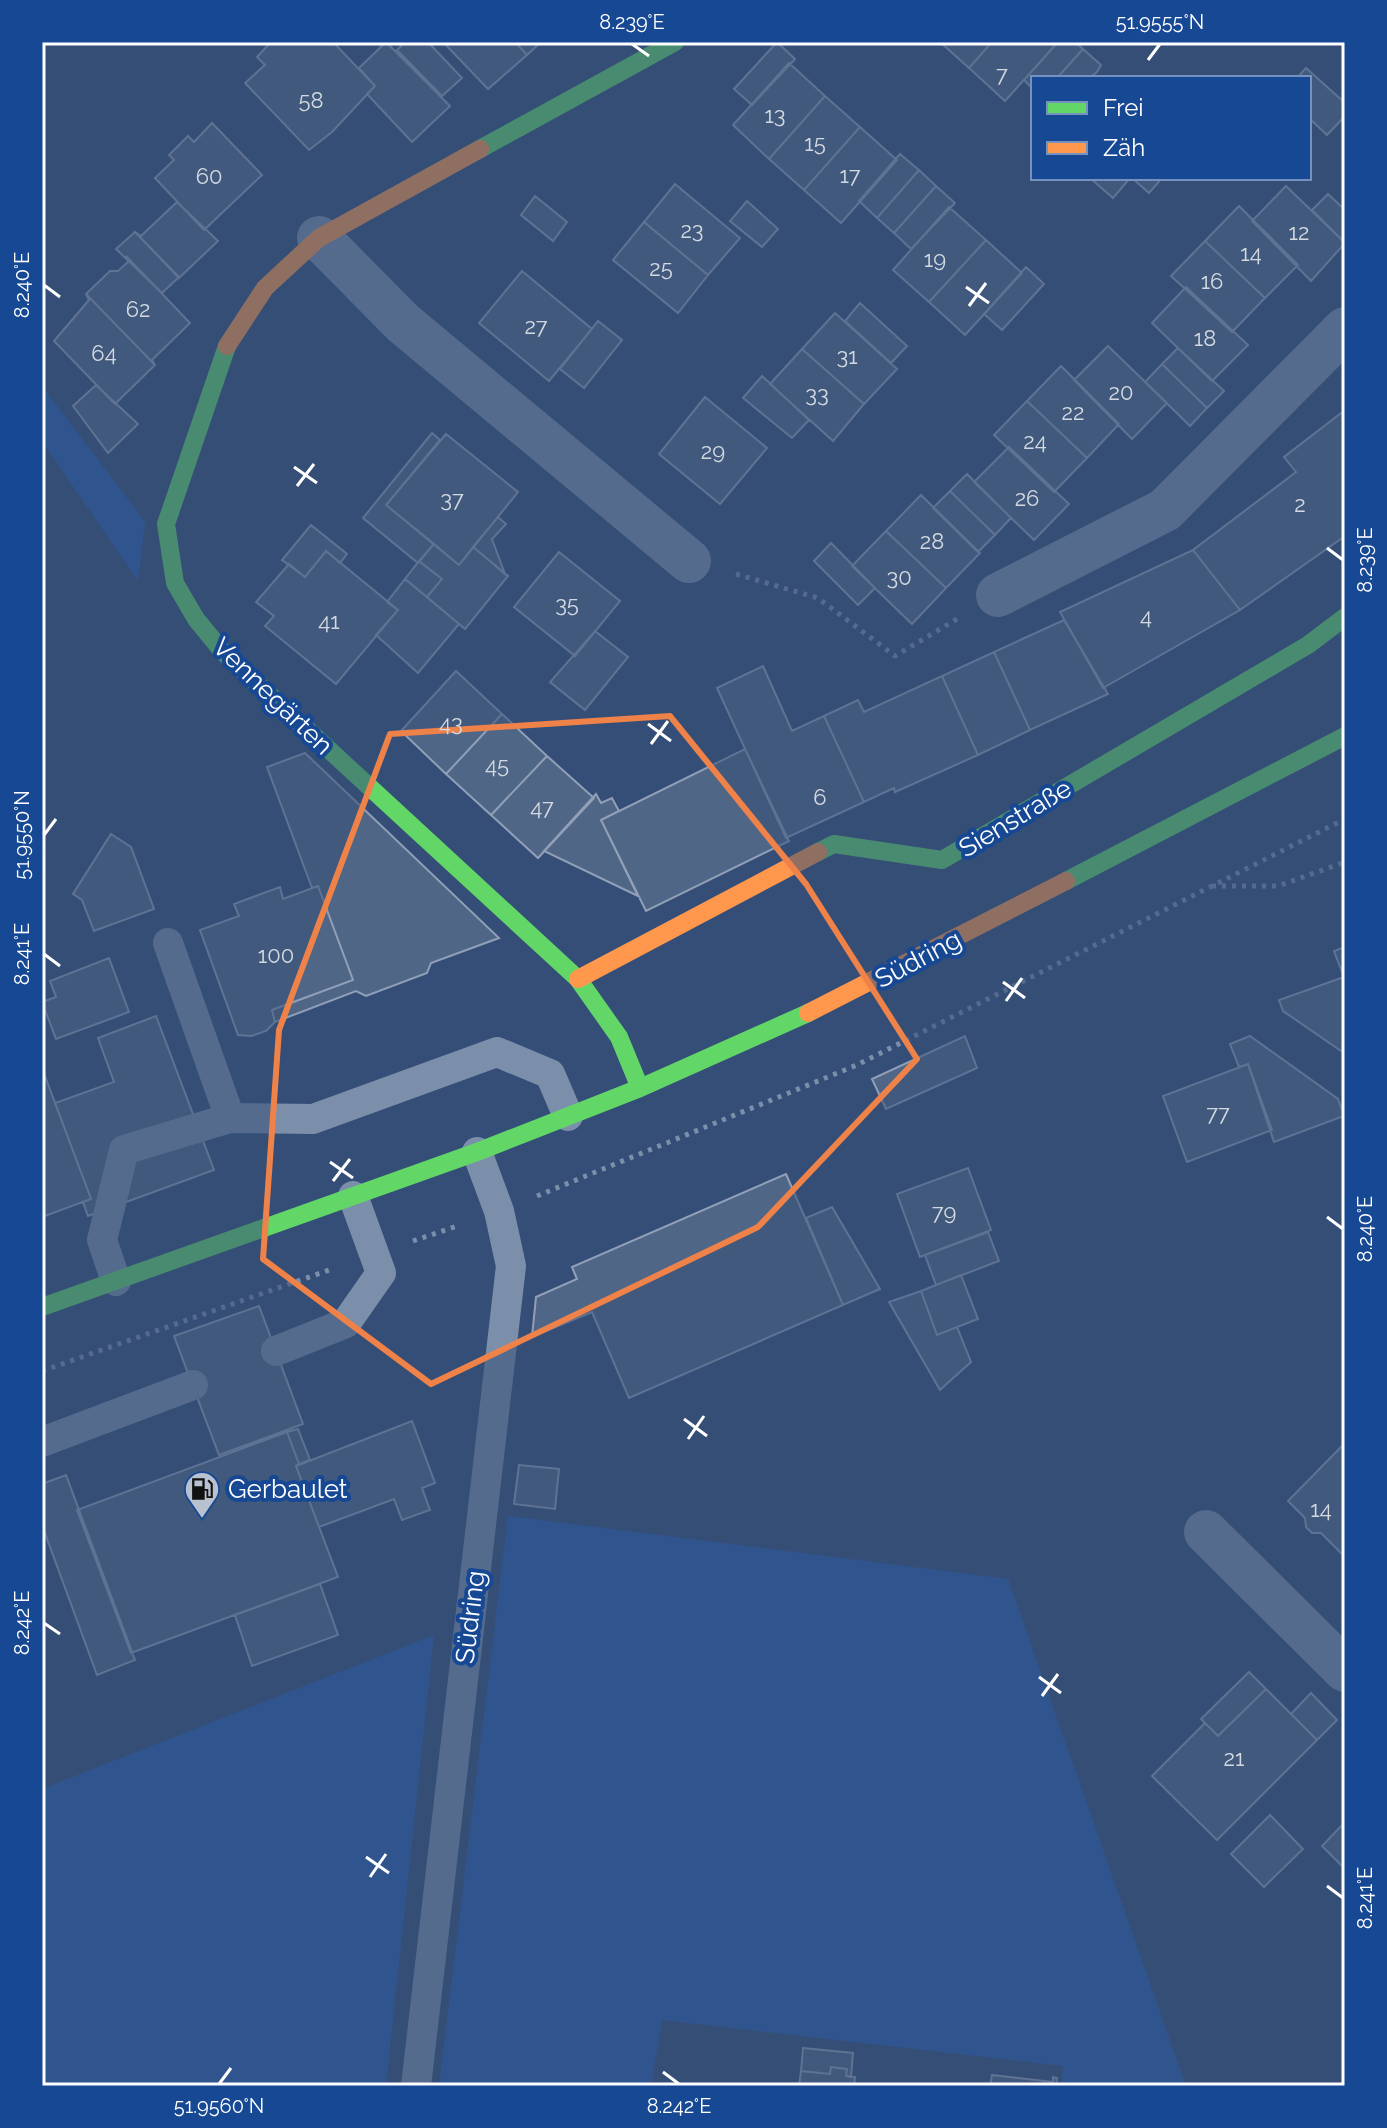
<svg xmlns="http://www.w3.org/2000/svg" width="1387" height="2128" viewBox="0 0 1387 2128" font-family="Raleway,sans-serif">
<style>
.green{fill:#2b5eaa}
.building{fill:#506686;stroke:#91a0b8;stroke-width:2}
.lines{fill:none;stroke-linecap:round;stroke-linejoin:round}
.path{stroke:#7c8faa;stroke-width:5;stroke-dasharray:4 6;stroke-linecap:butt}
.lane{stroke:#7c8faa;stroke-width:30}
.street{stroke:#7c8faa;stroke-width:44}
.fast{stroke:#63d668;stroke-width:18}
.slow{stroke:#ff974d;stroke-width:18}
.marked{fill:none;stroke:#ee8249;stroke-width:6;stroke-linejoin:round}
.ticks{fill:none;stroke:#fff;stroke-width:3}
.labels{text-anchor:middle;dominant-baseline:central;stroke-width:8;stroke-linejoin:round;paint-order:stroke}
.number-label{font-size:22px;fill:#d3d9e1}
.street-label{font-size:26px;fill:#fff;stroke:#174894}
.poi-label{font-size:26px;fill:#fff;stroke:#174894;text-anchor:start}
.neatline{fill:none;stroke:#fff;stroke-width:3}
.ticks-label{font-size:20px;text-anchor:middle;fill:#fff}
</style>
<rect width="100%" height="100%" fill="#344e77"/>
<path class="green" d="M42,386L145,522L138,581L42,441Z
M508,1516L1008,1579L1186,2086H1061L1063,2066L662,2020L651,2086H439Z
M434,1635L386,2086H42V1789Z"/>
<path class="building" d="M271,42H333L375,86L332,132L309,150L245,83L265,65L257,57Z
M386,42L450,106L412,142L367,94L375,86L359,68Z
M405,42H428L462,78L442,96L397,50Z
M443,42H515L527,55L488,89Z
M515,42H541L527,55Z
M777,42L795,59L752,105L734,89Z
M940,42H992L969,68Z
M992,42H1058L1005,101L969,68Z
M1058,42H1075L1083,49L1057,78H1033V89L1024,80Z
M1083,49L1101,65L1097,72L1089,78H1057Z
M789,63L825,96L769,159L733,125Z
M1306,68L1345,103V116L1327,135L1309,118V78H1297Z
M825,96L860,127L804,190L769,159Z
M212,123L262,175L204,230L155,178L174,160L169,155L188,136L194,142Z
M860,127L897,160L841,223L804,190Z
M900,154L919,170L877,218L859,201Z
M919,170L936,186L894,233L877,218Z
M1090,178H1130L1113,198Z
M1132,178H1162L1149,193Z
M675,184L740,238L708,275L644,222Z
M936,186L955,203L911,249L894,233Z
M1286,186L1345,243L1311,281L1252,221Z
M1328,194L1345,210V243L1312,210Z
M535,196L567,222L553,241L521,215Z
M747,201L778,229L762,247L730,221Z
M177,202L218,241L179,278L135,232L141,236Z
M1239,206L1298,265L1265,298L1205,241Z
M949,207L986,240L929,302L893,270Z
M644,222L708,275L678,313L613,260Z
M135,232L179,277L162,293L116,249Z
M986,240L1022,273L965,335L929,302Z
M1205,241L1265,298L1232,332L1171,276Z
M126,256L190,323L152,360L155,365L86,294L110,271H118L128,262Z
M1026,267L1044,284L1002,330L984,314Z
M522,271L592,329L549,381L479,323Z
M1186,287L1248,345L1212,381L1152,323Z
M86,294L155,365L115,404L54,341L89,300Z
M860,303L907,346L891,363L845,321Z
M835,313L897,369L864,404L802,349Z
M598,321L622,340L584,388L560,369Z
M1108,346L1167,403L1132,439L1074,380Z
M1178,348L1224,391L1207,408L1162,364Z
M802,349L864,404L833,441L770,384Z
M1162,364L1207,408L1190,426L1145,382Z
M1061,366L1119,424L1087,458L1027,401Z
M762,376L809,420L792,438L743,398Z
M96,385L138,424L108,453L73,406Z
M705,397L767,448L720,504L659,454Z
M1027,401L1087,458L1054,492L994,435Z
M1345,410V536L1240,610L1193,550L1296,472L1284,457Z
M432,433L440,440L386,505L434,544L418,563L363,518Z
M446,434L518,492L459,565L386,505Z
M1009,447L1069,504L1034,540L974,482Z
M967,474L1011,518L995,535L950,491Z
M950,491L995,535L978,552L933,508Z
M921,495L980,553L946,588L886,531Z
M498,517L506,524L492,539L505,574L473,547Z
M311,525L347,554L340,563L326,551L305,577L282,560Z
M886,531L946,588L912,624L852,566Z
M831,543L875,588L858,605L814,561Z
M434,544L459,565L473,547L508,576L465,629L427,597L442,579L419,561Z
M1193,550L1240,610L1103,688L1060,612Z
M326,551L398,610L336,684L265,626L274,616L256,602L289,564L305,577Z
M559,552L620,601L575,656L514,607Z
M419,561L442,579L427,597L405,579Z
M405,579L459,624L418,673L376,635L398,610L387,602Z
M1064,620L1108,694L1030,730L994,652Z
M595,631L628,657L585,710L550,682Z
M994,652L1030,730L978,755L942,676Z
M763,666L792,731L824,716L864,802L786,838L717,688Z
M456,671L502,714L446,774L401,731Z
M942,676L978,755L895,792L894,788L864,802L824,716L858,700L864,712Z
M502,714L547,756L491,815L446,774Z
M745,749L789,841L646,911L601,820Z
M305,753L499,938L431,963L427,973L366,996L356,991L275,1022L272,1010L353,980L318,886L312,888L267,767Z
M547,756L594,798L538,858L491,815Z
M596,794L601,803L612,798L619,811L601,820L638,896L544,851Z
M111,834L131,847L154,909L94,931L82,900L73,894Z
M318,886L353,980L272,1010L275,1022L266,1031L251,1036L238,1035L200,930L239,916L234,904L280,887L283,899Z
M1345,947V980L1334,951Z
M109,958L129,1012L56,1039L42,1002L56,997L50,981Z
M1344,977L1345,1050L1341,1051L1283,1011L1279,1000Z
M156,1016L214,1170L88,1216L83,1202L91,1199L55,1103L114,1082L98,1038Z
M965,1036L977,1068L886,1109L872,1079Z
M1250,1036L1338,1099L1344,1116L1274,1142L1248,1064L1239,1067L1230,1044Z
M1248,1064L1272,1130L1187,1162L1163,1096Z
M42,1068L91,1199L42,1217Z
M968,1168L991,1230L920,1257L897,1194Z
M786,1174L843,1305L629,1398L592,1312L532,1337L536,1297L577,1279L572,1267Z
M832,1207L880,1289L843,1305L806,1218Z
M988,1232L999,1261L936,1285L925,1255Z
M961,1275L978,1319L937,1335L921,1291Z
M921,1291L937,1335L957,1327L971,1362L940,1390L889,1302Z
M259,1306L303,1424L219,1455L174,1336Z
M412,1421L435,1483L422,1488L430,1510L402,1520L394,1499L319,1527L296,1466Z
M298,1429L310,1460L299,1464L287,1432Z
M287,1432L299,1464L296,1466L338,1577L131,1653L77,1510Z
M1344,1444L1345,1445V1557L1321,1533H1312L1306,1527L1305,1518L1288,1501Z
M519,1465L559,1469L555,1509L514,1504Z
M66,1475L135,1660L97,1675L42,1525V1484Z
M320,1584L338,1635L252,1666L235,1615Z
M1249,1672L1266,1689L1218,1736L1201,1719Z
M1266,1689L1317,1740L1217,1840L1152,1776L1205,1723L1218,1736Z
M1311,1693L1337,1720L1317,1740L1291,1714Z
M1270,1815L1303,1849L1264,1887L1231,1854Z
M1345,1822V1869L1322,1846Z
M803,2048L853,2053L851,2077L846,2076L847,2069L831,2067L830,2074L801,2071Z
M831,2067L847,2069L846,2076L855,2077L854,2086H799L801,2071L830,2074Z
M992,2075L1053,2082V2077L1057,2078L1056,2086H990Z"/>
<g class="lines">
<path class="path" d="M736,574L818,598L895,656L957,619
M1212,886H1278L1345,862
M537,1196L857,1065L1345,819
M413,1241L460,1225
M42,1371L332,1269"/>
<path class="lane" d="M168,943L230,1118
M116,1281L102,1240L124,1150L230,1118L313,1119L497,1052L550,1074L568,1116
M276,1351L346,1323L381,1273L353,1196
M42,1442L193,1385
M416,2086L511,1266L499,1211L477,1152"/>
<path class="street" d="M319,238L403,323L689,561
M998,595L1165,510L1345,329
M1206,1532L1345,1670"/>
<path class="fast" d="M480,149L675,42
M227,346L166,524L175,583L196,619L223,652L578,979L619,1037L640,1088
M818,852L834,844L942,860L1308,645L1345,617
M1066,881L1345,736
M42,1307L477,1152L640,1088L808,1013"/>
<path class="slow" d="M227,346L265,288L319,238L480,149
M578,979L818,852
M808,1013L1066,881"/>
</g>
<path d="M0 0H1387V2128H0ZM670,716L806,884L917,1059L758,1227L431,1384L263,1259L279,1030L390,734Z" fill="#344e77" fill-opacity=".55" fill-rule="evenodd"/>
<path class="marked" d="M670,716L806,884L917,1059L758,1227L431,1384L263,1259L279,1030L390,734Z"/>
<path class="ticks" d="M632,44L649,56M1148,60L1160,44M44,285L60,297M966,287L989,303M969,306L986,283M294,467L317,483M297,486L314,464M1327,548L1343,560M648,724L671,741M651,744L668,721M44,835L56,819M44,954L60,966M1003,982L1025,998M1006,1001L1022,978M330,1162L353,1178M333,1181L350,1159M1327,1217L1343,1229M684,1419L707,1436M688,1439L704,1416M44,1623L60,1634M1039,1677L1061,1693M1042,1696L1058,1674M366,1857L389,1873M370,1877L386,1854M1327,1886L1343,1898M663,2072L679,2084M219,2084L231,2068"/>
<defs>
<g id="fuel-pin" transform="scale(1.8)"><path d="M0 17L-7.5 6A9.5 9.5 0 1 1 7.5 6Z" fill="#b8c1cf" stroke="#174894"/><path d="M-5.5-6h7V0h2V4h1.3V-2.5L3-4.5l.8-.8L6-3V5H2.5V1h-1V6h-7ZM-4.2-4.7v3.2H.2V-4.7Z" fill="#111"/></g>
</defs>
<g fill-rule="evenodd">
<use href="#fuel-pin" x="202" y="1489"/>
</g>
<g class="labels">
<g class="number-label">
<text x="1002" y="74">7</text>
<text x="311" y="100">58</text>
<text x="775" y="115">13</text>
<text x="815" y="143">15</text>
<text x="850" y="175">17</text>
<text x="209" y="176">60</text>
<text x="692" y="230">23</text>
<text x="1299" y="232">12</text>
<text x="1251" y="253">14</text>
<text x="935" y="259">19</text>
<text x="661" y="268">25</text>
<text x="1212" y="281">16</text>
<text x="138" y="309">62</text>
<text x="536" y="326">27</text>
<text x="1205" y="338">18</text>
<text x="104" y="353">64</text>
<text x="847" y="356">31</text>
<text x="1121" y="392">20</text>
<text x="817" y="394">33</text>
<text x="1073" y="412">22</text>
<text x="1035" y="441">24</text>
<text x="713" y="451">29</text>
<text x="1027" y="498">26</text>
<text x="452" y="499">37</text>
<text x="1300" y="504">2</text>
<text x="932" y="541">28</text>
<text x="899" y="577">30</text>
<text x="567" y="604">35</text>
<text x="1146" y="616">4</text>
<text x="329" y="621">41</text>
<text x="451" y="723">43</text>
<text x="497" y="765">45</text>
<text x="820" y="797">6</text>
<text x="542" y="807">47</text>
<text x="276" y="955">100</text>
<text x="1218" y="1113">77</text>
<text x="944" y="1212">79</text>
<text x="1321" y="1509">14</text>
<text x="1234" y="1758">21</text>
</g>
<g class="street-label">
<text transform="translate(273 696) rotate(44)">Vennegärten</text>
<text transform="translate(1015 818) rotate(-31)">Sienstraße</text>
<text transform="translate(918 959) rotate(-28)">Südring</text>
<text transform="translate(470 1617) rotate(-83)">Südring</text>
</g>
<g class="poi-label">
<text x="228" y="1489">Gerbaulet</text>
</g>
</g>
<rect width="1387" height="2128" fill="none" stroke="#174894" stroke-width="88"/>
<rect x="1031" y="76" width="280" height="104" fill="#174894" stroke="#7491bf" stroke-width="2"/>
<rect x="1047" y="102" width="40" height="12" fill="#63d668" stroke="#7491bf" stroke-width="2"/>
<text x="1103" y="116" font-size="24" fill="#ffffff">Frei</text>
<rect x="1047" y="142" width="40" height="12" fill="#ff974d" stroke="#7491bf" stroke-width="2"/>
<text x="1103" y="156" font-size="24" fill="#ffffff">Zäh</text>
<rect x="44" y="44" width="1299" height="2040" class="neatline"/>
<g class="ticks-label">
<text x="632" y="29">8.239°E</text>
<text x="1160" y="29">51.9555°N</text>
<text transform="translate(22 285) rotate(-90)" y="7">8.240°E</text>
<text transform="translate(1365 560) rotate(-90)" y="7">8.239°E</text>
<text transform="translate(22 835) rotate(-90)" y="7">51.9550°N</text>
<text transform="translate(22 954) rotate(-90)" y="7">8.241°E</text>
<text transform="translate(1365 1229) rotate(-90)" y="7">8.240°E</text>
<text transform="translate(22 1623) rotate(-90)" y="7">8.242°E</text>
<text transform="translate(1365 1898) rotate(-90)" y="7">8.241°E</text>
<text x="219" y="2113">51.9560°N</text>
<text x="679" y="2113">8.242°E</text>
</g>
</svg>
